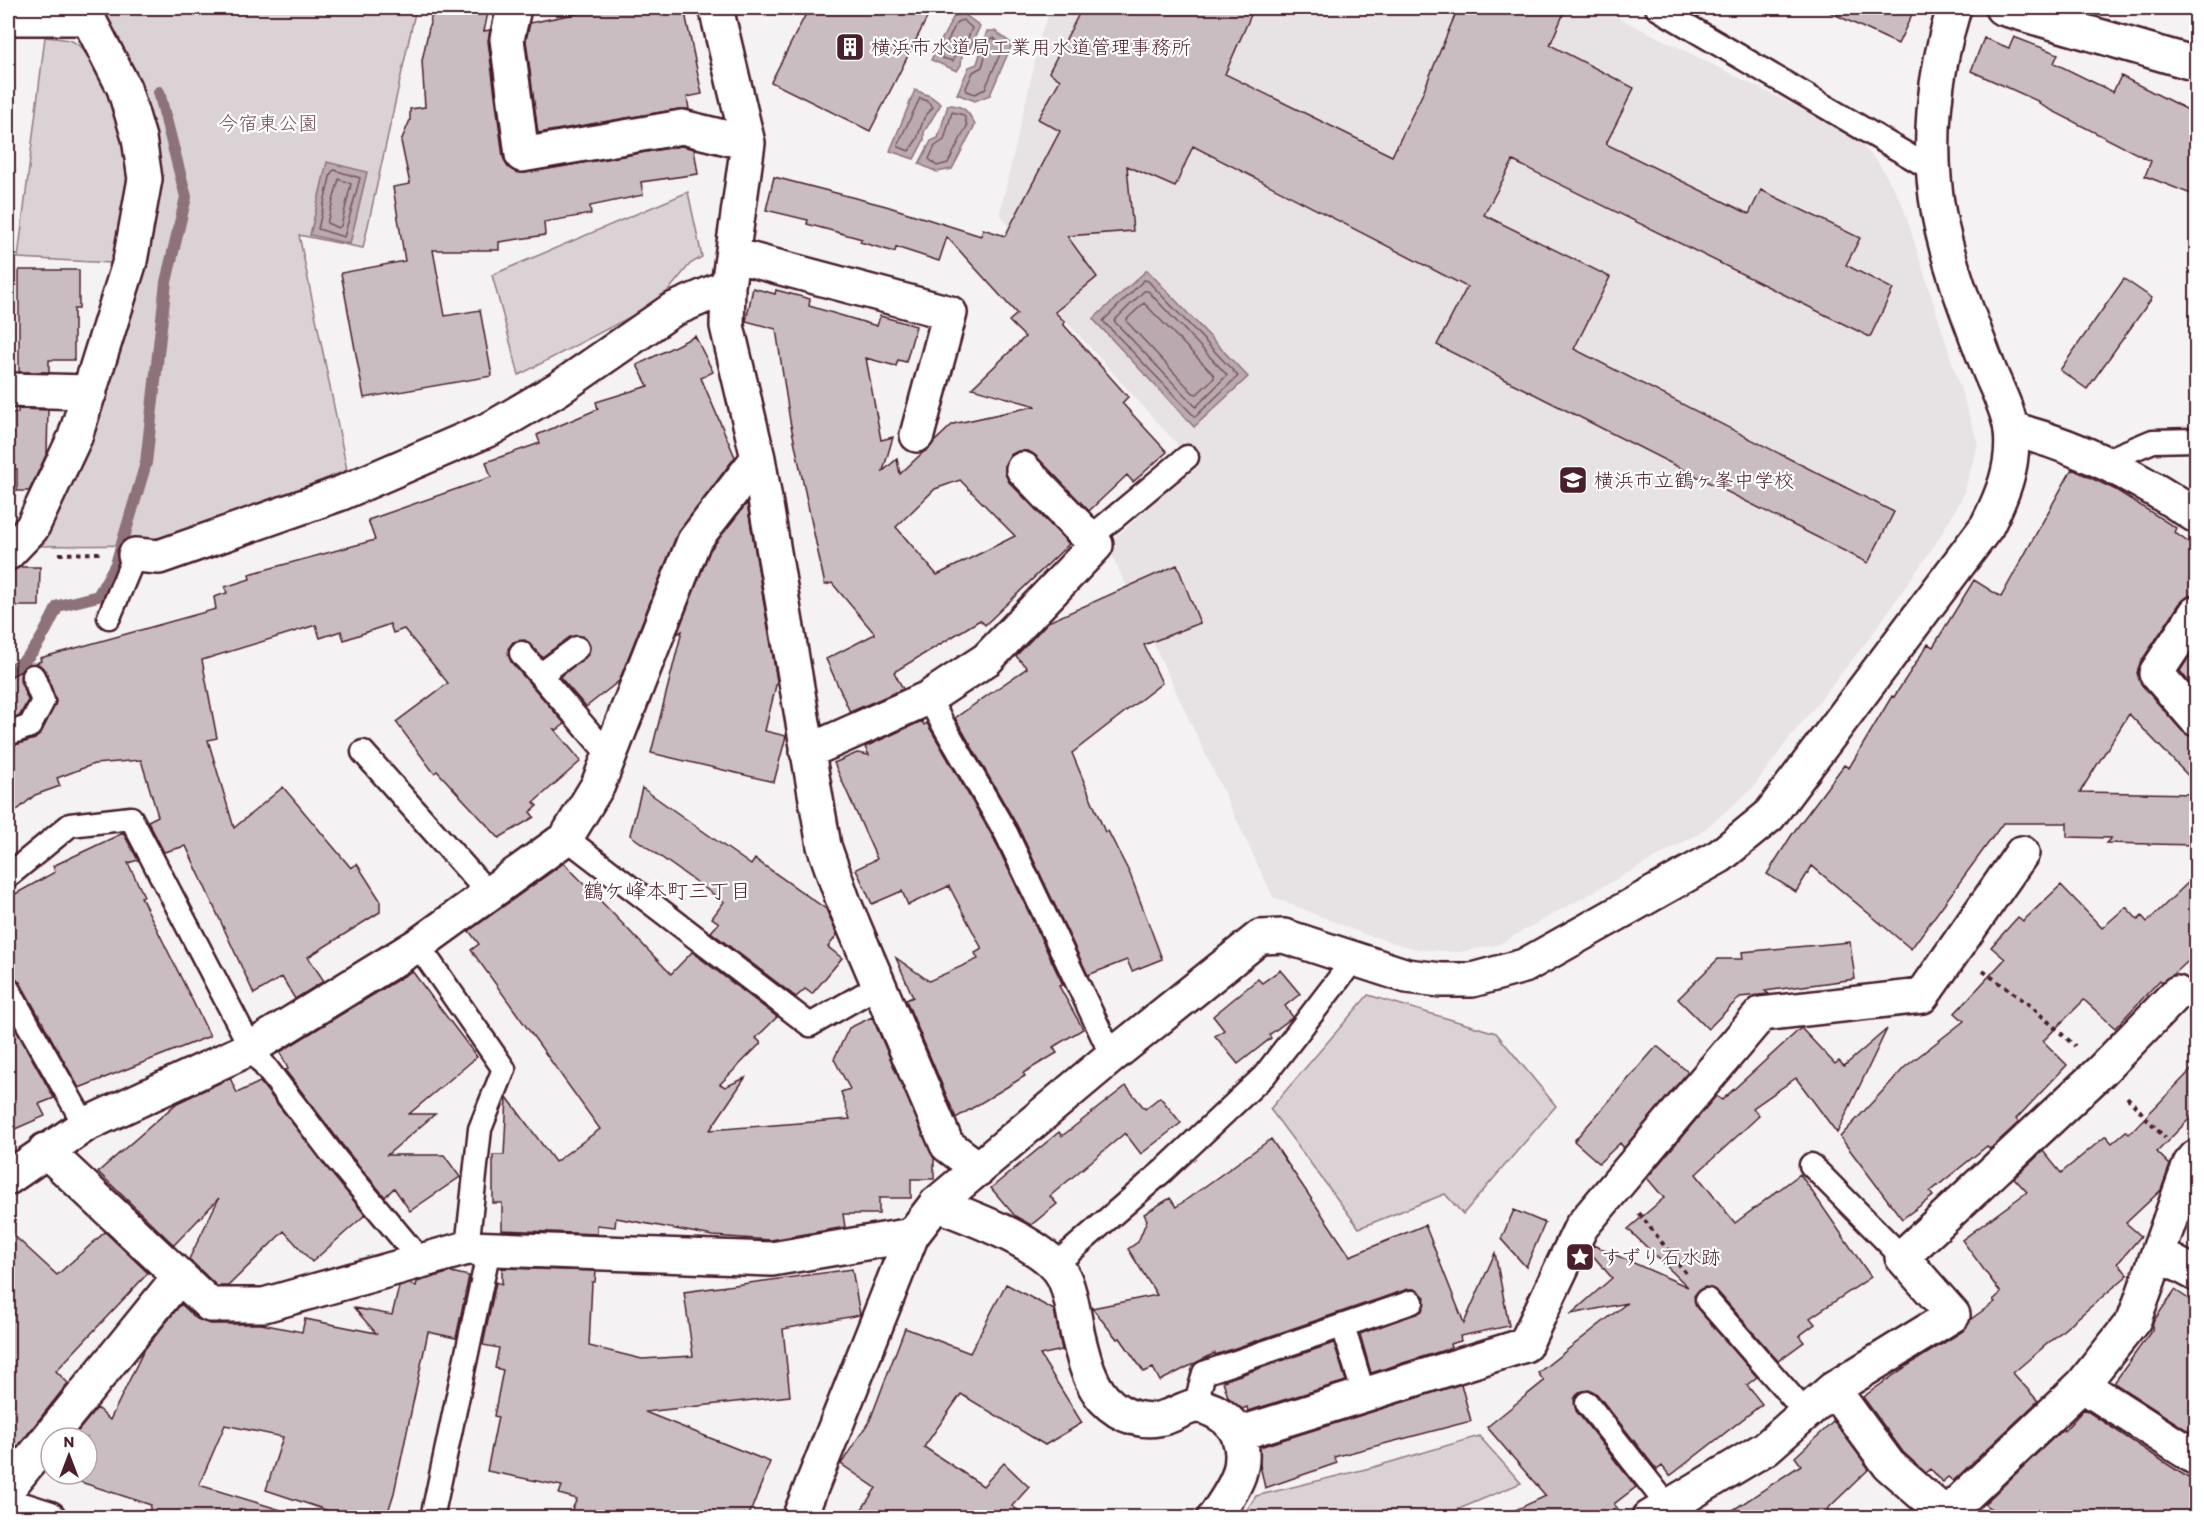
<svg xmlns="http://www.w3.org/2000/svg" width="2204" height="1525" viewBox="0 0 2204 1525" font-family="Itim,'Klee One',sans-serif">
<style>
.built{fill:#e7e2e3}
.green{fill:#dbd2d5;stroke:#927880;stroke-width:1.5}
.water{fill:#baa9ae;stroke:#8d727a;stroke-width:1.5}
.lines{fill:none;stroke-linecap:round;stroke-linejoin:round}
.shore{stroke:#77565f;stroke-width:1.5}
.stream{stroke:#8d727a;stroke-width:12}
.building{fill:#cabdc1;stroke:#4a1f2b;stroke-width:1.5;fill-rule:evenodd}
.service-casing{stroke:#4a1f2b;stroke-width:27}
.minor-casing{stroke:#4a1f2b;stroke-width:38}
.tertiary-casing{stroke:#4a1f2b;stroke-width:38}
.path{stroke:#4a1f2b;stroke-width:4;stroke-dasharray:4.5 4.5;stroke-linecap:butt}
.service{stroke:#fff;stroke-width:22}
.minor{stroke:#fff;stroke-width:33}
.tertiary{stroke:#fff;stroke-width:33}
.labels{text-anchor:middle;dominant-baseline:central;stroke-width:4.5;stroke-linejoin:round;paint-order:stroke}
.poi-label{font-size:20px;fill:#4a1f2b;stroke:#fff;text-anchor:start}
.park-label{font-size:20px;fill:#6e4c56;stroke:#fff}
.neighbourhood-label{font-size:21px;fill:#4a1f2b;stroke:#fff}
</style>
<rect width="100%" height="100%" fill="#f4f2f2"/>
<filter id="ink" filterUnits="userSpaceOnUse"><feTurbulence type="fractalNoise" baseFrequency=".0167" numOctaves="2"/><feDisplacementMap in="SourceGraphic" scale="12" xChannelSelector="R" yChannelSelector="G"/><feConvolveMatrix kernelMatrix="1 2 1 2 8 2 1 2 1" color-interpolation-filters="sRGB"/></filter>
<g filter="url(#ink)">
<path class="built" d="M1053,8H1599L1850,133L1878,162L1902,203L1978,444L1963,496L1938,540L1871,636L1787,741L1753,788L1700,833L1497,945L1459,952L1416,949L1364,934L1273,897L1107,545L1196,465L1060,314L1000,213L1043,27Z"/>
<path class="green" d="M96,8H416L363,248L299,235L347,470L163,545L31,546L77,476L143,250L157,172Z
M45,37C53,38 65,38 72,41C100,53 128,149 127,178C126,206 117,236 112,263L18,258Z
M688,192L702,257L690,264L659,302L519,375L492,275Z
M1368,995L1496,1033L1556,1106L1463,1214L1445,1194L1359,1228L1270,1109Z
M1479,1436L1521,1483L1440,1517H1242L1256,1496L1374,1467Z"/>
<path class="water" d="M964,14L980,26L970,48H963L961,65L957,71L931,60L954,16Z
M987,31H995L1012,44L990,95L975,101L957,94L969,67L977,64Z
M915,90L930,96L941,104L924,132V140L914,159L890,151Z
M948,105C964,105 969,112 975,125L952,169L937,172L919,164L931,141L938,138Z
M327,162L367,172L350,244L310,235Z
M1147,270L1248,377L1194,427L1093,319Z"/>
<g class="lines">
<path class="shore" d="M963,20L972,28L967,40L958,45L953,61L942,58L941,54L957,22Z
M994,38L1003,47L985,89L975,94L967,91L966,88L973,72L982,67L990,39Z
M920,98L927,101L933,107L924,118L917,139L909,151L899,147L898,144Z
M952,112L964,115L967,126L948,163L937,166L929,159L935,146L944,140Z
M334,170L360,178L344,237L318,229L331,173Z
M339,179L351,184L341,226L338,228L327,223Z
M1144,280L1148,281L1238,376L1195,417L1103,321Z
M1144,291H1148L1227,375L1196,407L1114,321Z
M1144,303L1214,375V378L1197,394L1193,393L1127,322V319Z"/>
<path class="stream" d="M8,671C34,660 46,630 58,606L98,596L116,564L146,463L166,282L186,197L159,92"/>
</g>
<path class="building" d="M433,8H489L484,31L490,30L488,41L503,157L507,166L515,172L525,173L681,146L694,149L698,174L641,182L643,195L590,206L591,214L544,222L545,235L499,242V250H433L445,316L480,310L492,376L364,398L341,273L405,261L393,187L410,184L401,141L410,120V109L425,107L422,61Z
M604,8H684L702,94L687,97L689,109H679L538,133L526,40L530,23Z
M809,8H932L870,131L771,82Z
M1082,8H1254L1225,74L1392,156L1421,97L1458,8H1566L1550,45L1634,88L1606,144L1749,214L1761,190L1860,238L1846,265L1893,289L1870,337L1513,161L1484,215L1610,277L1574,349L1894,512L1868,563L1437,345L1467,287L1193,146L1175,187L1127,166L1133,231L1067,236L1097,277L1055,312L1065,322L1063,324L1128,397L1122,403L1167,452L1133,482L1127,475L1089,511L1036,456L1028,451H1018L1010,455L1005,464V473L1009,482L1069,544L985,625L980,620L894,672L903,689L850,712L826,659L875,634L832,583L825,585L790,421L776,329L746,321L753,288L775,294L776,290L810,299L809,306L877,326L880,316L916,326L906,362L898,360L896,366L866,358L881,440L893,437L883,471L897,459L900,474L953,424L1036,406L972,388L1025,337L1009,321L1017,314L947,237L939,261L896,247L895,252L860,242L862,239L807,224L808,220L766,210L774,177L886,206L981,236L983,229L1005,236L1060,131L1038,119L1060,80L1049,72ZM960,480L1015,536L937,575L896,527L935,489Z
M1821,8H1915L1898,44Z
M2014,37L2058,54L2054,63L2113,92L2121,76L2196,114V196L2145,176L2151,161L2039,104L2040,102L1971,71L1984,38L2009,48Z
M19,270H79V309H74V360H49V372H19Z
M2124,279L2152,298L2087,389L2060,370Z
M695,336L713,372L701,378L735,457L677,534L619,681L586,707L560,677L589,654L590,646L583,636L570,637L542,657L525,640L513,642L508,649L511,662L565,724L557,730L554,729L581,761L534,802L537,806L530,812L534,817L499,838L437,771L434,773L396,722L448,683L404,629L393,633L390,624L344,640L341,631L320,638L316,625L202,660L217,738L208,740L234,828L283,787L351,868L357,864L380,900V912L308,957L324,981L295,999L282,977L254,994L186,846L164,852L148,821L158,816L141,760L94,764L57,778L60,786L35,795L8,818V747L35,739L41,733L56,702L46,671L36,663L41,661L40,658L216,609L214,597L227,593L225,587L250,579L249,574L375,540L368,520L491,477L486,462L540,443L537,435L598,409L596,402L648,386L637,365Z
M18,409L48,410L47,453L29,491H17V469H8V413H18Z
M2072,469L2116,490L2176,528L2174,532L2196,548V594L2187,597L2180,603L2140,663L2137,673L2142,685L2182,731L2196,737V784L2129,714L2080,792L2196,794V845L2106,843L2111,838L2067,837V823H2003L1911,949L1812,866L1796,892L1767,874L1793,833L1844,765L1849,768L1892,696L1894,697L1928,644L1933,647L1974,580L2001,597Z
M747,503L777,681L765,731L786,736L774,782L651,753L682,631L677,634L710,550Z
M1177,565L1200,623L1144,645L1162,683L1072,753L1105,832L1108,831L1130,874L1162,959L1132,971L1127,960L1088,975L1018,827L955,718L1027,668L1016,656L1048,622Z
M21,567H40L39,606H8V571Z
M2196,646V691L2180,671Z
M21,671L20,681L28,700L20,715L8,720V678Z
M922,721L924,725L927,723L994,839L1063,985L1059,986L1083,1029L1053,1047L1057,1053L1023,1073L1025,1076L956,1118L906,1000L913,997L896,958L929,981L978,959L975,953L982,949L949,886L908,905L902,891L872,904L856,869L877,859L834,763L857,753L869,755L865,747Z
M642,788L751,865L755,859L826,909L837,935L828,947L842,958L812,994L805,989L796,997L711,932L719,923L712,918L724,902L630,835Z
M123,833L138,860L128,863L144,896L141,897L210,1036L79,1088L20,982L8,976V898L55,872L53,866Z
M564,863L671,974L692,952L777,1017L756,1038L761,1043L720,1084L725,1087L745,1078L710,1130L850,1119L841,1092L850,1089L834,1059L849,1028L872,1017L934,1158V1179H911V1198H879V1214H843L845,1227L771,1240L713,1236L616,1218L615,1227L597,1225V1234L502,1230V1203H493V1155H504L507,1097L555,1162L600,1129L471,950L479,944L469,931Z
M2196,875V954L2173,975L2162,982L2160,980L2115,1028L2084,1000L2043,1041L2067,1065L2016,1119L2019,1122L1990,1149L1987,1146L1930,1192L1933,1196L1902,1219L1840,1137L1905,1067L1964,1021L1955,1013L2005,959L1991,947L2018,917L2023,921L2061,885L2102,928L2126,907L2138,920L2142,916L2147,922Z
M1850,942L1855,979L1765,991L1769,994L1740,997L1708,1029L1678,999L1718,959H1743L1742,952Z
M1280,970L1300,994L1285,1006L1293,1017L1269,1035L1271,1038L1238,1064L1215,1036L1224,1030L1213,1016L1258,979L1262,983Z
M412,971L477,1057L409,1114H435L387,1155H444L460,1177L410,1211L394,1188L385,1197L347,1151L285,1070L288,1069L280,1052Z
M8,1016L54,1098L39,1104L45,1116L8,1132Z
M1801,1028L1835,1064L1839,1061L1844,1066L1887,1029L1837,1133L1796,1078L1753,1108L1759,1116L1696,1174L1735,1223L1800,1174L1871,1277L1810,1318L1815,1324L1799,1336L1804,1342L1778,1361L1717,1291L1705,1287L1699,1290L1694,1296L1697,1308L1757,1377L1747,1385L1762,1404L1670,1476L1662,1466L1657,1470L1597,1394L1591,1390L1579,1392L1574,1399L1576,1411L1636,1487L1614,1504L1625,1518H1498L1546,1496L1487,1427L1544,1381L1538,1373L1627,1303L1571,1314L1612,1278L1590,1252L1593,1245L1688,1287L1628,1229L1664,1198L1647,1178L1716,1096L1722,1100Z
M1657,1046L1688,1072L1624,1148L1620,1143L1599,1163L1574,1141Z
M2196,1065V1112L2157,1152L2170,1165L2161,1190L2126,1223L2141,1236L2118,1263L2128,1275L2013,1373L2038,1401L1953,1481L1948,1477L1942,1482L1931,1469L1926,1473L1903,1452L1863,1397L1907,1366L1963,1331L1971,1319L1995,1302L1993,1300L2001,1293L1962,1240L2027,1192L2014,1178L2043,1151L2061,1173L2106,1136L2112,1143L2126,1131L2129,1134Z
M230,1078L237,1093L260,1082L365,1215L312,1262L284,1231L228,1286H217L189,1259L219,1198L174,1245L98,1172L177,1103Z
M1126,1086L1145,1109L1160,1097L1181,1123L1141,1154L1125,1133L1050,1196L1057,1204L1031,1225L1015,1216L991,1188L1059,1132L1062,1136Z
M1271,1139L1350,1256L1425,1225L1464,1323L1495,1253L1509,1326L1460,1336L1461,1341L1450,1344L1451,1348L1371,1373L1360,1334L1422,1311L1425,1297L1415,1289H1408L1215,1355V1353L1160,1381L1153,1368L1144,1372L1120,1338L1117,1339L1092,1308L1157,1295L1128,1249L1138,1242L1147,1220L1144,1214L1170,1198L1176,1207Z
M1514,1210L1545,1223L1526,1267L1501,1239Z
M8,1230L57,1275L105,1232L148,1273L56,1371L68,1383L8,1459Z
M502,1268L596,1271L595,1282H592L589,1346L642,1359L693,1356L684,1292L852,1269L860,1315L783,1329L790,1396L645,1412L770,1462L748,1518H568L577,1499L559,1494L562,1486L487,1471L498,1417L494,1416L503,1370L495,1368L499,1348L483,1345L496,1282L502,1284Z
M451,1272L469,1276L456,1338L428,1332L394,1493L386,1518H350L266,1490L283,1437L225,1425L199,1485L281,1510L280,1518H147L151,1505L62,1476V1474H87V1438H74V1436L97,1408L110,1420L144,1350L181,1304L197,1319L210,1324H261L302,1332L305,1319L376,1333L354,1308L392,1315L399,1287L409,1284L416,1286L417,1282Z
M1006,1284L1054,1310L1062,1350L1040,1355L1082,1423L1045,1445L961,1394L924,1447L983,1486L1004,1463L1029,1487L1012,1506L1030,1518H856L876,1488L841,1464L870,1420L905,1328L970,1353Z
M2175,1290L2196,1304V1436L2114,1383L2152,1330L2153,1322Z
M1334,1343L1346,1381L1248,1411L1247,1407L1242,1409L1228,1397L1223,1381Z
M1461,1384L1471,1421L1334,1457L1337,1463L1265,1488L1260,1465V1447Z
M2084,1409L2196,1483V1518H2004L1984,1504L2063,1429L2064,1431Z
M1834,1421L1869,1469L1818,1518H1721L1801,1465L1795,1457Z"/>
<g class="lines">
<g class="service-casing">
<path id="service" d="M1657,8L1935,171
M2105,461L2153,441L2196,440
M1090,538L1187,457
M109,617L135,555
M521,653L609,755
M540,675L577,648
M928,698L1006,833L1112,1056
M8,734L30,726L43,701L33,676
M363,752L489,894
M566,838L810,1025L878,986
M8,876L70,825L131,818L251,1048L336,1159L421,1261
M418,945L504,1069L480,1129L467,1248
M8,989L85,1125
M1811,1165L1902,1257
M1055,1265L1164,1170L1264,1076L1355,958
M1707,1300L1806,1413
M1343,1326L1364,1395
M1587,1403L1668,1506
M1195,1406L1204,1373L1412,1302
M432,1518L489,1249"/>
</g>
<g class="minor-casing">
<path id="minor" d="M514,8L507,39L522,155L682,127L748,143
M716,8L748,143L728,286L727,326L758,458L824,846L844,903L947,1145L979,1169
M2002,8L2196,64
M8,18H88L124,88L139,138L145,179L130,261L75,437L32,528L8,553
M733,255L950,313L917,435
M8,390L90,392
M2011,429C2082,447 2136,476 2196,516
M135,555L159,557L339,494L492,428L558,389L672,310L728,286
M2196,613L2156,673L2196,719
M807,752L928,698L987,659L1096,545L1023,469
M45,1150L210,1305H264L467,1248L772,1259L912,1235
M8,1178L85,1125L251,1048L418,945L566,838L598,785L694,541L758,458
M936,1204C970,1217 1049,1245 1064,1278C1072,1295 1074,1318 1078,1336C1083,1356 1089,1383 1104,1399C1121,1417 1145,1425 1169,1416C1177,1413 1188,1407 1195,1406C1212,1406 1232,1420 1238,1435C1251,1468 1231,1492 1214,1518
M2158,1254L2196,1274
M2082,1385L2196,1458
M1238,1434L1525,1345L1581,1227L1761,1014L1922,996L2022,853
M8,1488L179,1277
M8,1505L49,1518
M1945,1514L1889,1465L1833,1389L1953,1315L1902,1257L2101,1071L2177,993
M1649,1518L1766,1448L1833,1389
M1942,1518L2082,1385L2134,1320L2190,1164L2196,1157"/>
</g>
<g class="tertiary-casing">
<path id="tertiary" d="M799,1518L912,1235L936,1204L1112,1056L1260,937L1284,936L1407,976L1441,980H1472L1524,966L1720,856L1769,816L1987,526C2002,496 2015,466 2011,431C2009,410 1995,386 1988,367C1969,317 1949,267 1939,215C1926,146 1934,73 1954,8"/>
</g>
<path class="path" d="M59,554L100,553
M1983,971L2031,1006L2075,1046
M2127,1097L2165,1138
M1639,1213L1688,1276"/>
<use href="#service" class="service"/>
<use href="#minor" class="minor"/>
<use href="#tertiary" class="tertiary"/>
</g>
</g>
<defs>
<g id="building-square" transform="scale(1.5)"><rect x="-9" y="-9" width="18" height="18" rx="4" fill="#4a1f2b" stroke="#fff"/><path d="M-4-6H4V6H1V3H-1V6H-4ZM-2.5-4.3h1.7v1.8h-1.7ZM.8-4.3h1.7v1.8H.8ZM-2.5-1h1.7V.8h-1.7ZM.8-1h1.7V.8H.8Z" fill="#fff"/></g>
<g id="school-square" transform="scale(1.5)"><rect x="-9" y="-9" width="18" height="18" rx="4" fill="#4a1f2b" stroke="#fff"/><path d="M0-5L7-2L0 1L-7-2ZM-4 1L0 2.5L4 1V4Q0 6-4 4Z" fill="#fff"/></g>
<g id="sight-square" transform="scale(1.5)"><rect x="-9" y="-9" width="18" height="18" rx="4" fill="#4a1f2b" stroke="#fff"/><path d="M0-6L1.8-2.2L6-1.7L2.9 1.2L3.7 5.4L0 3.3L-3.7 5.4L-2.9 1.2L-6-1.7L-1.8-2.2Z" fill="#fff"/></g>
</defs>
<g fill-rule="evenodd">
<use href="#building-square" x="850" y="47"/>
<use href="#school-square" x="1573" y="480"/>
<use href="#sight-square" x="1580" y="1257"/>
</g>
<g class="labels">
<g class="poi-label">
<text x="871" y="47">横浜市水道局工業用水道管理事務所</text>
<text x="1594" y="480">横浜市立鶴ヶ峯中学校</text>
<text x="1601" y="1257">すずり石水跡</text>
</g>
<g class="park-label">
<text x="268" y="123">今宿東公園</text>
</g>
<g class="neighbourhood-label">
<text x="667" y="890">鶴ケ峰本町三丁目</text>
</g>
</g>
<rect width="2204" height="1525" fill="none" stroke="#fff" stroke-width="30"/>
<rect x="15" y="15" width="2174" height="1495" fill="none" stroke="#4a1f2b" stroke-width="2" filter="url(#ink)"/>
<g transform="translate(69 1456)"><circle r="28" fill="#ffffff" stroke="#b7a5aa" stroke-width="1.5"/>
<path d="M0-4.5L10 22L0 15L-10 22Z" fill="#4a1f2b"/>
<text y="-9" font-size="16" font-weight="bold" text-anchor="middle" fill="#4a1f2b">N</text>
</g>
</svg>
